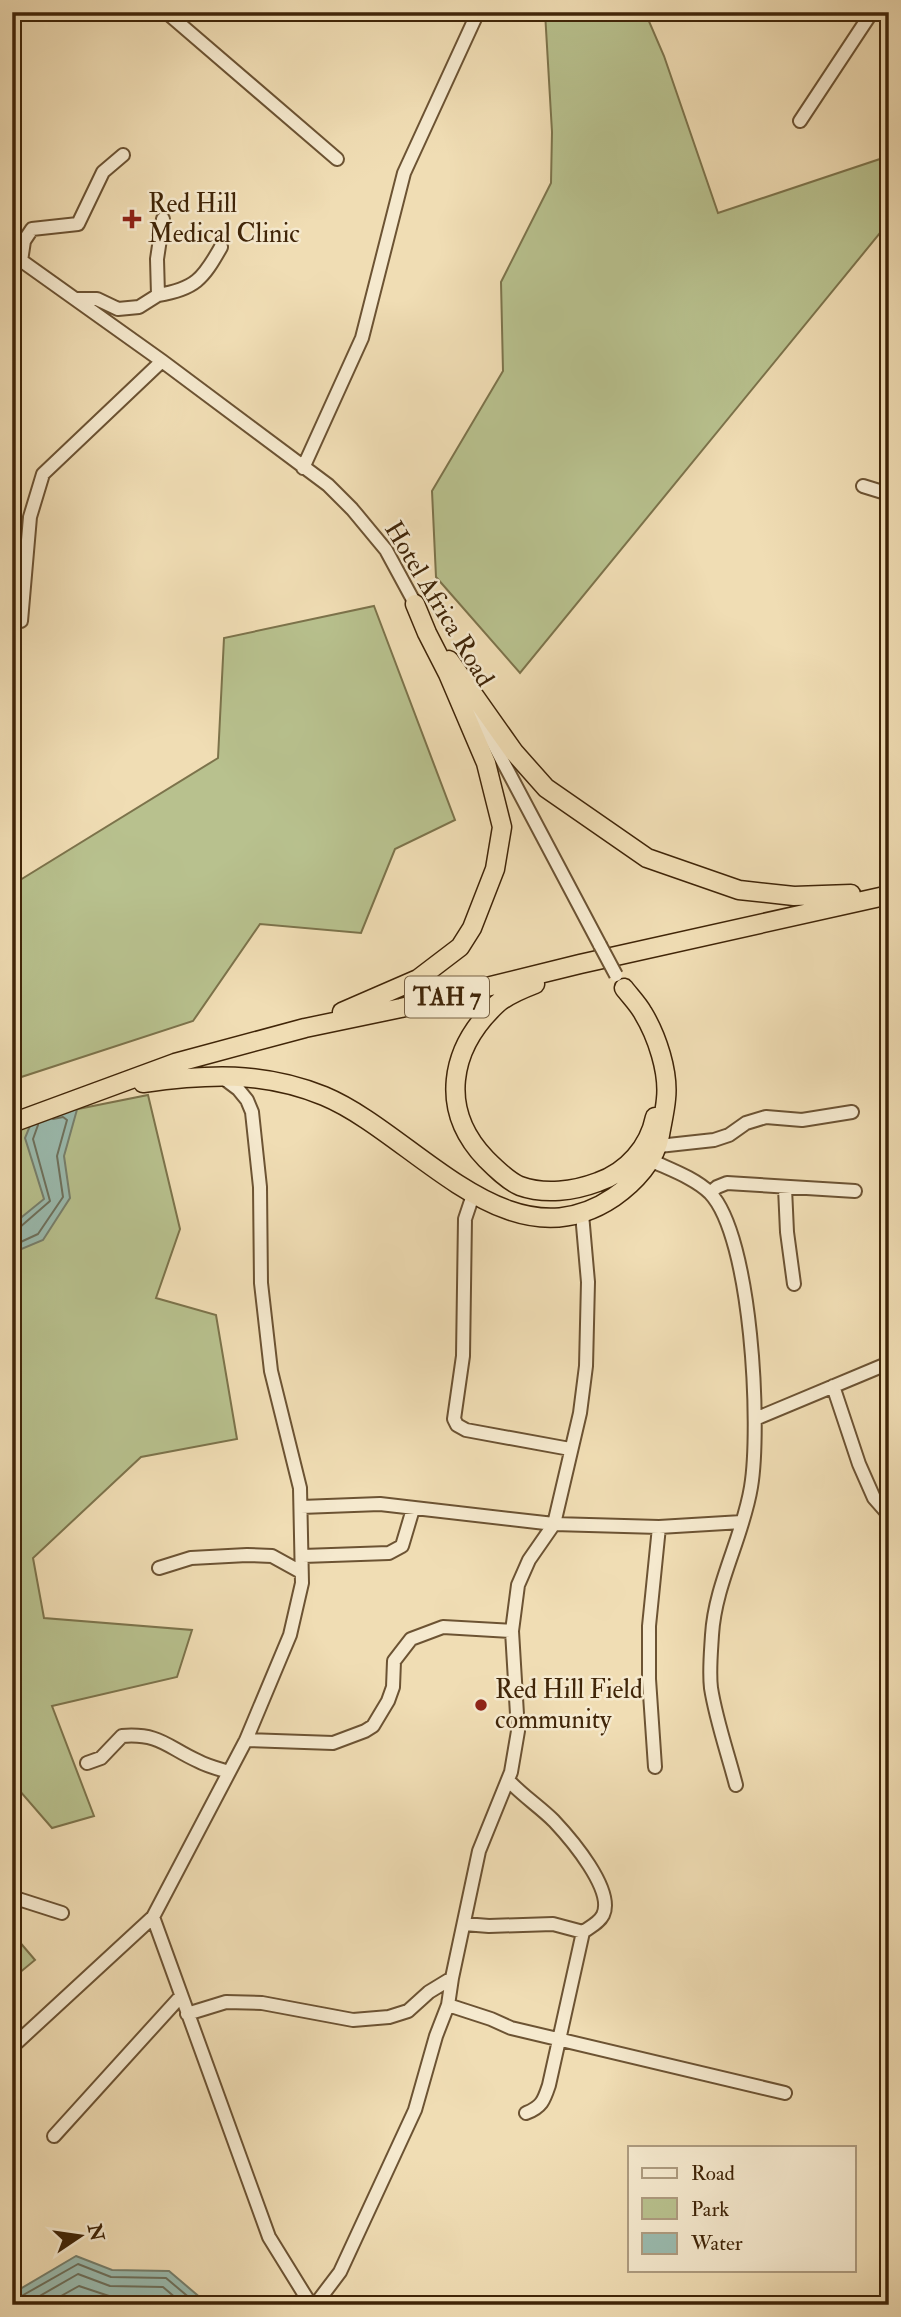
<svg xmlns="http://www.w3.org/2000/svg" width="901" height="2317" viewBox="0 0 901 2317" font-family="'IM FELL Double Pica',serif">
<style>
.green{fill:#b8c18e;stroke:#7c734b;stroke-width:2}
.water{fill:#9abbaf;stroke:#767f6c;stroke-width:2}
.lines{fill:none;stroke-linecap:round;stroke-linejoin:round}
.shore{stroke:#6d705c;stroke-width:2}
.minor-casing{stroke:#6c5333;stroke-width:16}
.highway-casing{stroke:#402508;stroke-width:21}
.minor{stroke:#f5e9ce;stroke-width:12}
.highway{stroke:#f0ddb4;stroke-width:18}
.minor-bridge-casing{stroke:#6c5333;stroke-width:16;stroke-linecap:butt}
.minor-bridge{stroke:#f5e9ce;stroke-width:12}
.poi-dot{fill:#8f2418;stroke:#f5e9ce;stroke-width:2.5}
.labels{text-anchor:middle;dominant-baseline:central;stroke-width:5;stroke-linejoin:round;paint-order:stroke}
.shield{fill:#f5e9ce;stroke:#766043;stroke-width:2}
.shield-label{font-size:24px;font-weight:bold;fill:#402508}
.poi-label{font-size:26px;fill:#402508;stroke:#f5e9ce;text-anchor:start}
.street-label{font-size:26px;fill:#402508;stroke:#f5e9ce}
</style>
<rect width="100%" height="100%" fill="#f0ddb4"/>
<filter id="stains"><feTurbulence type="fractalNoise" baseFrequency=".00286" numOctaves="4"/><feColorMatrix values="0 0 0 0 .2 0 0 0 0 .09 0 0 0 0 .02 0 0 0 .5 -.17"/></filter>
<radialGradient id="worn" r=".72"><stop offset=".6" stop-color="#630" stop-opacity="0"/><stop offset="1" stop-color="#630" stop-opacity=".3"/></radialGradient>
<path class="green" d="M545,12H645L664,56L718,213L889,156V222L520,673L436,577L432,491L503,371L501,282L551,183L552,132Z
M374,606L455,820L395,849L361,933L260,924L193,1021L12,1080V885L218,758L224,638Z
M148,1095L180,1229L156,1298L216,1315L237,1439L141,1457L33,1558L44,1618L192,1630L177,1677L52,1706L94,1816L52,1828L12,1782V1125L23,1120Z
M12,1933L35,1960L12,1979Z"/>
<path class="water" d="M78,1106L64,1156L70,1198L43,1240L12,1253V1225L44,1199L25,1138L34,1116Z
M76,2256L112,2270L169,2271L209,2305H12V2294L15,2292Z"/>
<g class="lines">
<path class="shore" d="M12,1230L19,1228L50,1201L33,1139L38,1125
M12,1246L38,1234L63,1197L57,1156L67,1120L63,1117L53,1119
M12,2299L18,2298L78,2264L111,2277L166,2278L198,2305
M24,2305L78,2274L110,2286L163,2287L184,2305
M45,2305L79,2286L109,2296L158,2297L168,2305"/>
<g class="minor-casing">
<path id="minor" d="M166,12L337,159
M800,121L872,12
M12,254L162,361L328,485L352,509L386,550L418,609
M21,261L24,241L32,229L78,224L103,172L123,155
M158,295C195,289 203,279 221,247
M76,299H97L118,309L139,307L158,295L157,259L163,219
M303,468L362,338L404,173L478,12
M863,486L889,494
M21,621L30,517L43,474L162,361
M474,707L600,945
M659,1146L714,1140L729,1135L746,1123L766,1117L802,1120L852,1112
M650,1160C669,1169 695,1178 710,1193C752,1237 761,1427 751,1487C743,1537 715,1584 712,1635C711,1652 709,1671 711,1688C716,1720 728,1754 736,1785
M785,1188L787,1232L794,1284
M710,1193L717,1187L727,1183L855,1191
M473,1195L465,1219L463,1356L454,1419L457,1425L466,1430L570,1449
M833,1386L859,1464L874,1498L889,1515
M755,1419L889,1363
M301,1507L380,1504L554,1524L659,1527L742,1522
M303,1556L389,1553L402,1546L413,1509
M159,1568L191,1558L247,1555L272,1556L301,1572
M246,1740L333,1743L365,1731L373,1726L388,1701L393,1687L394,1661L411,1639L443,1627L512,1631
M87,1763L101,1758L122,1736C160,1733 167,1747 198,1761C207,1766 219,1769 229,1772
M655,1767L649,1679V1626L659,1527
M509,1781C523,1796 540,1807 554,1821C570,1838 615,1890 603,1915C599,1923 590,1927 583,1932
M12,1897L62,1913
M153,1917L269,2237L311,2305
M464,1924L489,1926L553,1924L583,1932L549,2085C544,2100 542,2107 526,2113
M448,2005L491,2019L511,2028L785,2093
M187,2014L226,2002L262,2003L353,2020L389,2017L408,2011L429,1992L452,1978
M12,2047L153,1917L246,1740L290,1635L302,1583L300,1488L271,1371L261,1283L260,1187L252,1112L247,1100L238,1089L222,1077
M54,2136L181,1996
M315,2305L340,2272L415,2110L436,2036L448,2005L452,1978L479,1851L511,1772L518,1731L512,1631L518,1585L529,1560L554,1524L580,1413L586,1366L588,1282L582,1214"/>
</g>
<g class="highway-casing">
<path id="highway" d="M449,660L514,752L546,788L647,858L739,890L794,896L851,894
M535,984C522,989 507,995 497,1004C449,1049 439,1110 486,1159C495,1168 508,1181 520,1186C545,1195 574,1191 598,1182C627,1172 649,1147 655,1117
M342,1012L418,979L460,947L472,928L495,869L502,827L486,763L448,674L427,633L415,604
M143,1083C207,1074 263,1071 324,1096C415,1134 508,1269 614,1197C634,1183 656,1160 660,1135C662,1123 665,1111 666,1099C669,1072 657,1036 643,1013C638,1004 630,996 624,988
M12,1123L175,1063L305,1028L401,1008L580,964L889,895"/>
</g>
<use href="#minor" class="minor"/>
<use href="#highway" class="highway"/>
<g class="minor-bridge-casing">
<path id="minor-bridge" d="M600,945L616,975"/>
</g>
<use href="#minor-bridge" class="minor-bridge"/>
</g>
<g class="poi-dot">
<path d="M128.5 208.5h7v7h7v7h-7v7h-7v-7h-7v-7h7z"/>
<circle cx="481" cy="1705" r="7"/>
</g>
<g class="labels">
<rect class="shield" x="405" y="976.5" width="84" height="41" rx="5"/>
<g class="shield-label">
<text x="447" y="997">TAH 7</text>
</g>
<g class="poi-label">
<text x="148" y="204">Red Hill<tspan x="148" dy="30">Medical Clinic</tspan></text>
<text x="495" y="1690">Red Hill Field<tspan x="495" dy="30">community</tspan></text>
</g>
<g class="street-label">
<text transform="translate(439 604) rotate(59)">Hotel Africa Road</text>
</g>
</g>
<rect width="901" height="2317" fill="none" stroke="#f0ddb4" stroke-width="42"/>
<rect x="14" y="14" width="873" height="2289" fill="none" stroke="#402508" stroke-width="3.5"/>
<rect x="21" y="21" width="859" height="2275" fill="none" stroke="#402508" stroke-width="2"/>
<rect x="628" y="2146" width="228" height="126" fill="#f5e9ce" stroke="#ad9b7f" stroke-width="2"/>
<rect x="642" y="2168" width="35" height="10" fill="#f5e9ce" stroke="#ad9b7f" stroke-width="2"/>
<text x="691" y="2180" font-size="21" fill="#402508">Road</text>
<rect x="642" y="2198" width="35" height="21" fill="#b8c18e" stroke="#ad9b7f" stroke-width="2"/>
<text x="691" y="2216" font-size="21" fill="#402508">Park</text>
<rect x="642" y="2233" width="35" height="21" fill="#9abbaf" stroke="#ad9b7f" stroke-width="2"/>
<text x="691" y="2250" font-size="21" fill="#402508">Water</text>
<g transform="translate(80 2236) rotate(77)" stroke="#f5e9ce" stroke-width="5" paint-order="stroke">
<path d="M0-5L12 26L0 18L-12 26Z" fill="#402508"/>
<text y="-10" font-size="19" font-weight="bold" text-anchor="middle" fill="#402508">N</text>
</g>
<rect width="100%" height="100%" filter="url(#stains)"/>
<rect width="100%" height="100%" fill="url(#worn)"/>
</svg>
